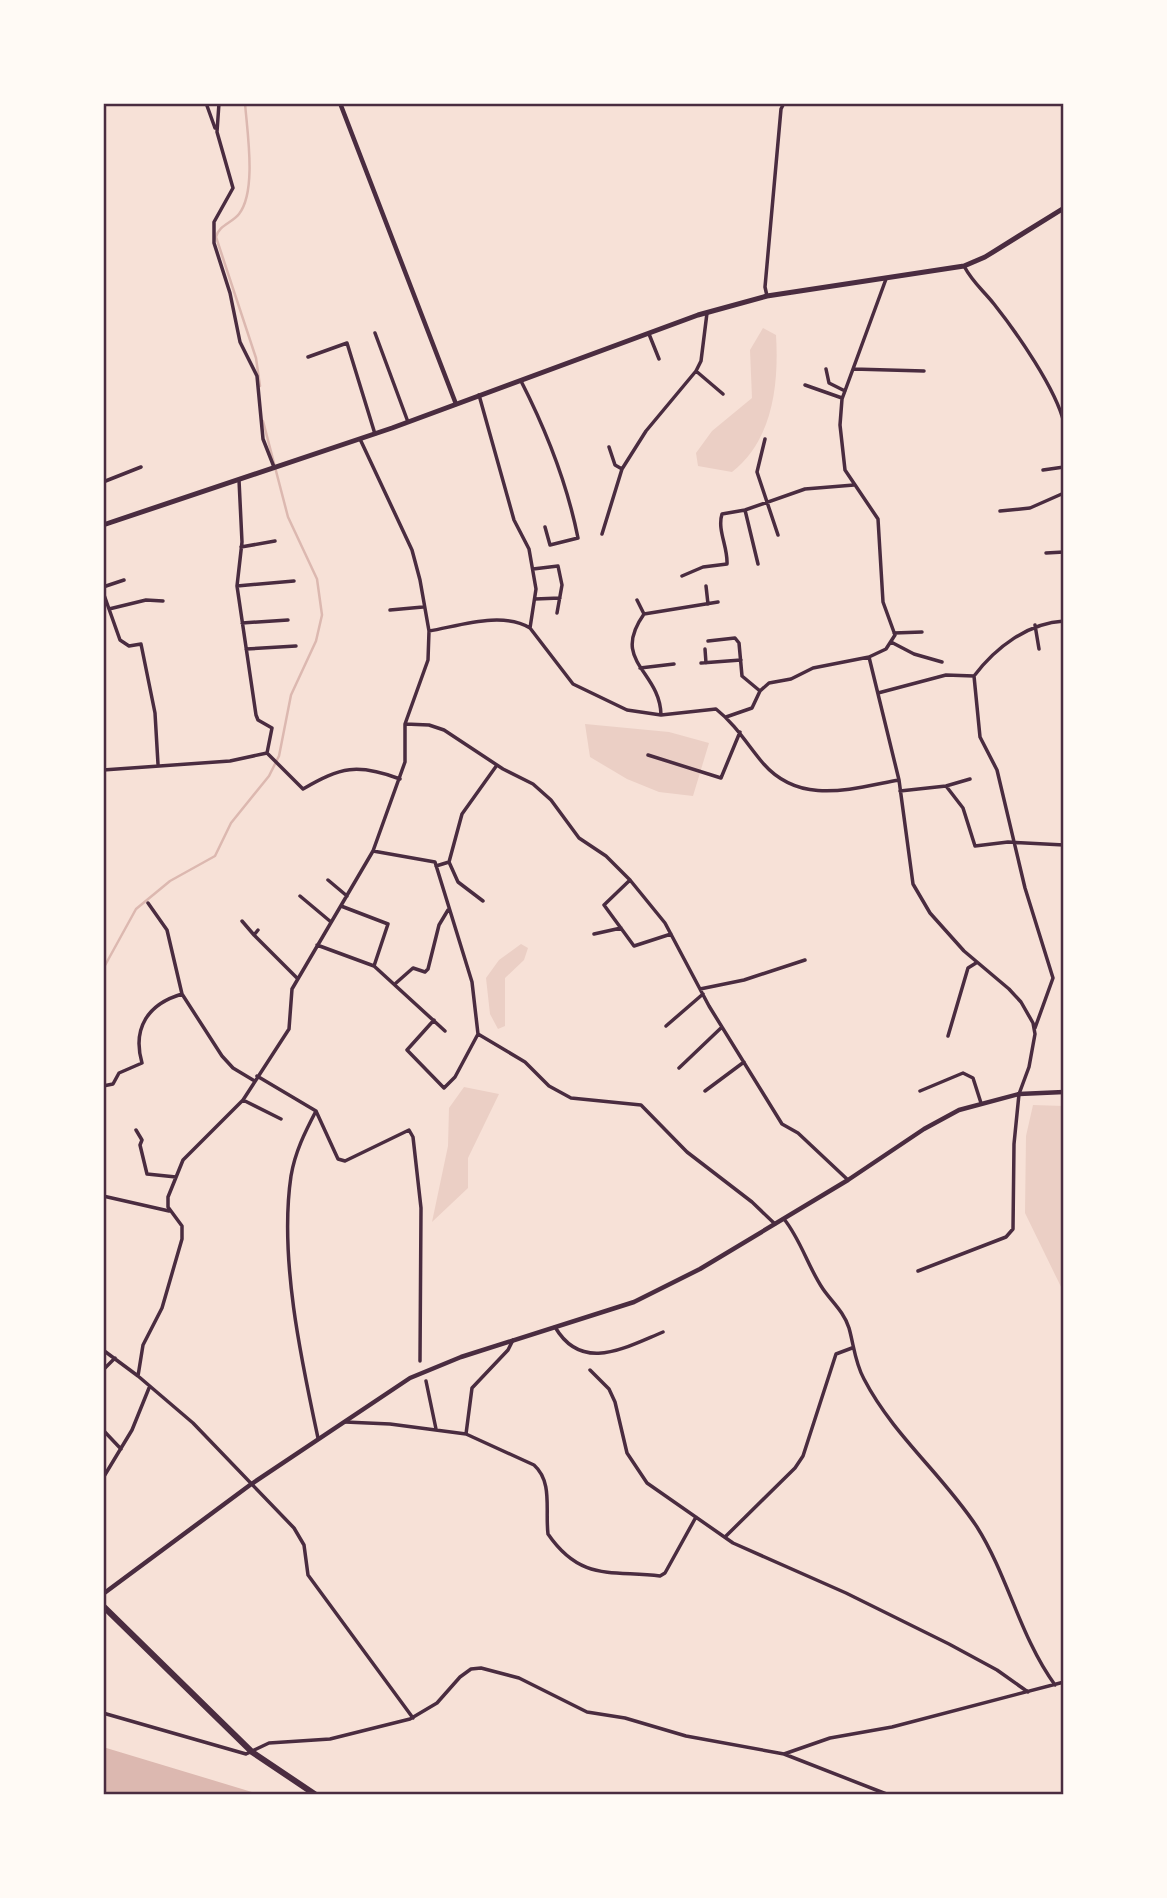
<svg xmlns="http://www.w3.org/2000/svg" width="1167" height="1898" viewBox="0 0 1167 1898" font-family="Karla,sans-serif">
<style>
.green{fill:#ebcfc5}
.water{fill:#dcb8b0}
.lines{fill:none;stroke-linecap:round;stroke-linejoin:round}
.stream{stroke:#dcb8b0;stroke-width:2.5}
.minor{stroke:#4a2c40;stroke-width:3.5}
.tertiary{stroke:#4a2c40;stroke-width:4.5}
.secondary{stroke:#4a2c40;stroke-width:5}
.trunk{stroke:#4a2c40;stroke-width:6}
.neatline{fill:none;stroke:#4a2c40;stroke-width:2.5}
</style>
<rect width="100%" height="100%" fill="#f7e1d7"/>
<path class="green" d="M763,328L776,335C779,384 773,440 732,472L698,466L696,453L712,431L752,398L750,350Z
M585,724L669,732L709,743L693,796L659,792L627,779L590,757Z
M521,944L528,948L524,960L505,978V1026L498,1029L490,1014L486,978L499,960Z
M464,1087L499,1094L468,1158V1188L432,1222L448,1146L449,1108Z
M1033,1105L1064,1106V1293L1025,1213L1026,1136Z"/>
<path class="water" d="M103,1747L262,1795H103Z"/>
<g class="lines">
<path class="stream" d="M245,103C247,131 257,191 239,214C232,223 219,225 216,237L256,358L260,386
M103,969L136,909L170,881L215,856L231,823L269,776L279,756L291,695L316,641L322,615L317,579L288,517L263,421"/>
<path class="minor" d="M206,103L215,128
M219,103L217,132L233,188L214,222V243L230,293L240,342L257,376L263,439L274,467
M964,266C973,283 983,290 994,304C1017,333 1056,389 1064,423
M767,296L765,287L781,109L784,103
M375,333L408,422
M649,334L659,359
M308,357L347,343L375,434
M826,369L829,383L845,391
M853,369L924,371
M696,371L723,394
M521,381C547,432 567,483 578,538L550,545L545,527
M805,385L842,398
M479,395L514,520L529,549L536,589L530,628
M360,439L412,550L420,580L429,631L428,660L405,724V762L373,851L292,989L289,1029L243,1100L183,1160L168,1197V1207L182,1226V1239L162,1308L143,1345L138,1376L193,1423L294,1528L304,1545L308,1575L413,1718
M765,439L757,472L778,535
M609,447L615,465L622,469
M1043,470L1064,467
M239,480L242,542L237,586L256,715L258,720L272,728L267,753
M103,482L141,467
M745,510L758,564
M1000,511L1030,508L1064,493
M602,534L622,469L646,431L696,371L701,361L707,313
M241,547L275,541
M1046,553L1064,552
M533,569L558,566L562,585L557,613
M682,576L703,567L727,564C728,547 717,530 722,514L745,510L805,489L854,485
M237,586L294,581
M706,586L708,604
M103,587L124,580
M103,592L120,640L129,646L141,644L155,713L158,764
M535,599L560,598
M637,600L644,614C610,662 660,670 661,715
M109,609L146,600L163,601
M390,610L423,607
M644,614L718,602
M242,623L288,620
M1035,625L1039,649
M429,631C459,626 502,611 530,628L573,684L627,710L661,715L716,709C735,724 747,744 762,762C799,806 850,789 899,780
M894,633L922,632
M708,641L735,638L739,643L742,676L760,691
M891,642L914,654L942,662
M246,649L296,646
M705,649L706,663
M869,657L899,780L913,884L930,913L964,951L1009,989L1021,1002L1033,1023L1035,1034L1029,1067L1019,1094L1014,1144L1013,1229L1006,1237L918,1271
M701,663L741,660
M640,668L674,664
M974,676L980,737L997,770L1025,888L1053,978L1035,1028
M878,693L946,675L974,676C996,647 1028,623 1064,621
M726,717L752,708L760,691L769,683L791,679L813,668L869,657L886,649L895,635L883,602L878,519L845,470L840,425L842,399L886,279
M405,724L429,725L444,730L503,769L533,784L551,800L579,838L606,856L630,880L665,923L709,1006L782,1124L798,1133L848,1180
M267,753L303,789C341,767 357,763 400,779
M648,755L721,778L740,732
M103,770L230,761L267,753
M946,786L963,808L975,846L1008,842L1064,845
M900,791L946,786L970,779
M373,851L435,862L472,982L478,1034L525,1062L549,1086L571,1098L641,1105L687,1152L752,1202L775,1224
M449,862L458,882L483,901
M436,866L449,862L462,814L497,765
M328,880L347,896
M630,880L604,905L634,946L671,934
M300,896L331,922
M148,903L167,930L182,994L222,1056L233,1068L253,1080
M242,921L254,935
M258,930L254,935L297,978
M594,934L621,928
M317,945L374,966L388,924L341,906
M374,966L445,1031
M396,983L413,968L425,972L428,969L439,925L448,910
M700,989L744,980L805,960
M434,1020L407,1050L444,1088L455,1077L478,1034
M666,1026L703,994
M948,1036L968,968L976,963
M679,1068L722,1027
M257,1076L316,1111C305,1132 295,1152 291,1176C279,1257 301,1359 318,1438
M103,1086L113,1084L119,1073L142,1063C132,1028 148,1004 182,994
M705,1091L744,1062
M920,1091L963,1073L973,1078L981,1103
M243,1100L281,1119
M316,1111L338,1159L345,1161L409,1130L413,1137L421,1208L420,1361
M136,1130L142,1140L140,1145L147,1174L176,1177
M103,1196L169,1211
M784,1219C801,1240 808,1267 823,1289C832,1302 844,1312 849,1328C854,1346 855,1363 864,1379C893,1435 943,1475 977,1527C1008,1576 1020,1637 1055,1685
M555,1327C582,1373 624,1348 663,1332
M103,1350L138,1376
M103,1370L115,1358
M590,1370L609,1389L615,1402L627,1453L647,1483L733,1543L846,1593L949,1644L997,1670L1028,1692
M426,1381L436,1429
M345,1422L390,1424L466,1434L534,1465C553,1482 545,1510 548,1534C581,1582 612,1570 660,1576L665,1573L696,1517
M103,1430L121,1449
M466,1434L472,1388L508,1350L513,1340
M103,1478L132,1430L149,1388
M725,1537L795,1468L803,1456L836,1354L852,1348
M103,1713L246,1754L269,1743L330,1739L410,1719L437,1703L460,1677L471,1669L481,1668L519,1678L587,1712L625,1718L686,1736L784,1754L889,1795
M784,1754L830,1738L892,1727L1064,1682"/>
<path class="tertiary" d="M340,103L456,404
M103,1594L250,1485L410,1378L461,1357L634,1302L700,1269L848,1180L924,1129L959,1110L1019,1094L1064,1092"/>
<path class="secondary" d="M103,525L392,428L698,315L767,296L964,266L985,257L1064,208"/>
<path class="trunk" d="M103,1606L252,1752L316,1795"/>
</g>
<rect width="1167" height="1898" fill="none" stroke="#fffaf5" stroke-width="210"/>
<rect x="105" y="105" width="957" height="1688" class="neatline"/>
</svg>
